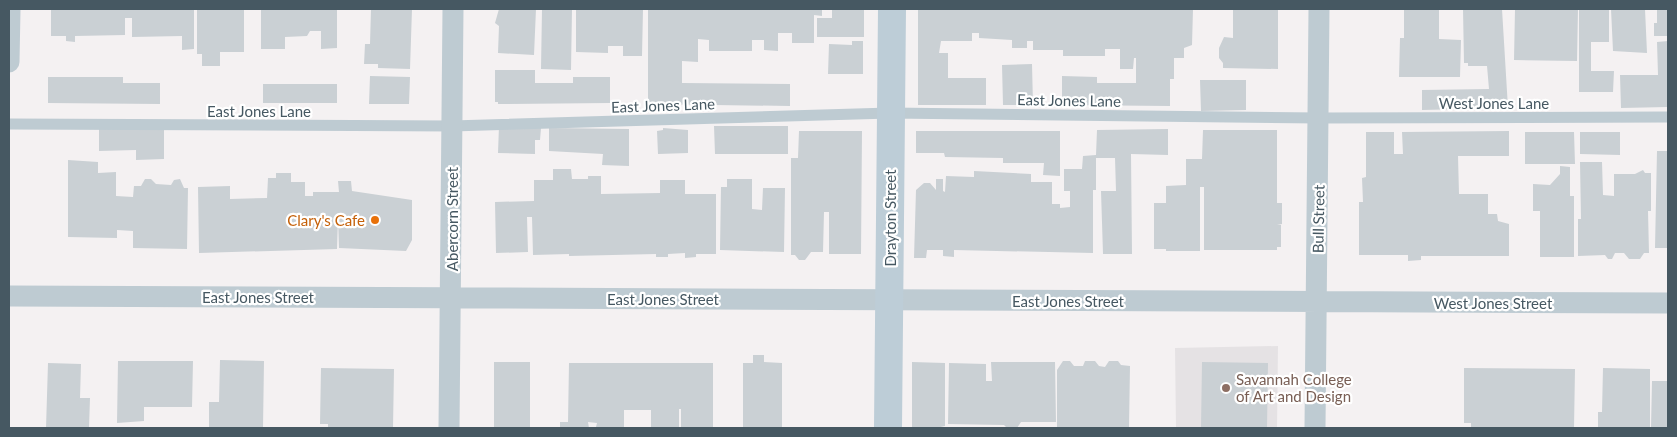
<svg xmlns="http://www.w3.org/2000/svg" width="1677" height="437" viewBox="0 0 1677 437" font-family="Lato,sans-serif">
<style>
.education{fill:#e5e2e4}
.building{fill:#cad0d4}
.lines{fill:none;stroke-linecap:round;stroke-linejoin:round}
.service{stroke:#becbd2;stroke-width:11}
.minor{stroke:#becbd2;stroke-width:21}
.secondary{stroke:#bdcdd7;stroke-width:28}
.food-dot{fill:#e8710a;stroke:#fff;stroke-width:2}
.education-dot{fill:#8d6e63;stroke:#fff;stroke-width:2}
.labels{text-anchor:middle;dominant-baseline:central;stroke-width:4.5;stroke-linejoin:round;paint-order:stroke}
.street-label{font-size:15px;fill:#465862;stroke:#fff}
.food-label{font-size:15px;fill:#c56008;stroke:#fff;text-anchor:end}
.education-label{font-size:15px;fill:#785e54;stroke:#fff;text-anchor:start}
</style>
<rect width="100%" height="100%" fill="#f4f1f2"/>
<path class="education" d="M1278,346L1277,428H1176L1175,348Z"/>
<path class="building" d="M51,9H194V49L182,50V36L132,37V18H125V35L75,36V42L66,41V36H51Z
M197,9H244V52H220V66H202V54H197Z
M261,9H337V48L321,49V31H310L307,36L285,37V49H261Z
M371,9H412L410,69L378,68V64H364L365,44H370Z
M499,9H536L534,55L498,53L499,26L495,23Z
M542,9H572L571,70L541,69Z
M576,9H643L642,56H623V46H608V53L576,52Z
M648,9H822V16L814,15V43H792V33H778V51L764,50V40H752V51H709V40L698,39V62L682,61V83L790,84V106L648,104Z
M832,9H864V37H817V18H832Z
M918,9H1193L1192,45L1184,48V58H1174V79H1170V106L1062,105V76L1097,77V83H1136V58H1134L1133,69H1120V49H1105V56H1063V50H1033V41H1027V48H1012V40L979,38V33H972V41H941L939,53H948V78H986V105H918Z
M1233,9H1278V69L1223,68V63L1219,58V48L1224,37L1233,38Z
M1404,9H1439V39L1461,40L1460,77H1399L1400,38H1404Z
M1463,9H1502L1508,108L1422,110V90L1489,89L1487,66H1468V63H1464Z
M1515,9H1578L1577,61L1514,60Z
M1579,9H1609V42H1591V71H1614L1613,92H1579Z
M1611,9H1645L1647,53L1613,51Z
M1657,9H1668V36H1654V23H1657Z
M852,41H863V74H828L829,44L852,45Z
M1668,41V107L1621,108L1620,75H1658L1657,42Z
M1032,64L1033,105H1003L1002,65Z
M495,70H535V83H573V77H610V103L498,104V102H495Z
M370,76L410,77L409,104H369Z
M48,77H123V83H160V104L48,103Z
M1200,80H1246V110L1201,111Z
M263,84H337V103H263Z
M164,126V159L136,160V150L99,151V127Z
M499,126L541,128L540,140H535V154L498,153Z
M714,126H788V154H715Z
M549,128L629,129V166L602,165L603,154L549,151Z
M663,128L688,130V153L658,154L657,131L663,130Z
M1168,129V155L1131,154L1132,254H1103L1101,191H1116L1115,158H1096V190H1093V253L954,250V257L943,256V250H927L926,258H914L916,190L924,183H930L936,190V179H943V191L945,192L946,176L974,177V171L1031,174V182H1052V204H1060V208L1070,207V191H1064V169H1082L1083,156L1096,155L1097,130Z
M1203,130H1277V203H1282V224L1277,225H1281V247H1277V250H1204V187H1200V251H1166V249H1154V203H1166V186L1186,185V159H1202Z
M799,131H862L861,254H829V212H824L823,252H811L805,260H799L795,255H791V158H798Z
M916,131H1060V176L1043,175L1044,163H1003V158L945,157L944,153H916Z
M1509,131V156H1458L1459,194H1488V214H1497L1498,221L1509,224V256H1421V260L1408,261V255H1359V202H1363L1362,178L1366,177V132H1394V154H1403L1402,132Z
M1525,132H1574L1575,164H1525Z
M1580,132H1620V155L1580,154Z
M1657,151H1668V248H1655Z
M68,160L98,162V173L116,172V196L133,197L134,186H141L145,179H151L156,184L171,185L174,180L180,179L184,188H188L187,249L133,248V231L117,230V238L68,237Z
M1580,162H1602L1603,195L1614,196V174H1635L1643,170L1645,173H1651V211H1648L1649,253H1644L1640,259H1629L1624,253H1615L1612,259H1608L1605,255L1578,256V219H1581Z
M1560,166L1570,167V196H1574V257H1540V211H1533V184L1550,185L1560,174Z
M553,169H571L572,179H588V176H601V194L660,193V180H685V194H716V254H696V257L685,258V253L668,254V257H656V254L569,256V254L533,255L532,217H527L528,252L496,253L495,202L534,201V180H553Z
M276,173H291V182H305V196H313V192H339L338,181H351L352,191L412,200V240L406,251L339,248L338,217L337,249L199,253L198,187L230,186V199L267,198L268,178H276Z
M727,179H752V209L762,210L763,188H785L784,252L720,250L721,187H727Z
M753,355H764V362L782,363V428H743V363H753Z
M220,360L264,361L263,428H209V402H219Z
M118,361H193L192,407H144V421L117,423Z
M1063,361H1070L1074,366H1083L1085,361H1095L1099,366L1105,367L1109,361H1118L1121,365L1130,366L1129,428L1057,427V370Z
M494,362H530V428H494Z
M912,362L945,363V426L936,428H912Z
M991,362H1055L1056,422H1021L1017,428H1007L1004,425L948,424L949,363L986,364V381H992Z
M1202,362L1268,363L1267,428H1201Z
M48,363L81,364L80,398H90L89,428H46Z
M569,363H713V428H681V409H679V428H651V410H624V427H596L597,423L588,422L589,428H560V422H568Z
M321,368L394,369L393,428H328V424H320Z
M1464,368L1575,369L1574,428H1471V423H1464Z
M1603,368L1650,369V428H1598V412H1602Z
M1652,381H1668V428H1651Z"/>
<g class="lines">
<path class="service" d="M9,124L452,126L890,113L1319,118L1668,117"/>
<path class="minor" d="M9,62L10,9
M9,296L1668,303
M449,428L453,9
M1315,428L1319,9"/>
<path class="secondary" d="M888,428L892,9"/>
</g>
<circle class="food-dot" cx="375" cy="220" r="5"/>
<circle class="education-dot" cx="1226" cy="388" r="5"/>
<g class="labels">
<g class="street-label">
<text transform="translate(1069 100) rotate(1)">East Jones Lane</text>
<text x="1494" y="103">West Jones Lane</text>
<text transform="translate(663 105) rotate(-2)">East Jones Lane</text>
<text x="259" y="111">East Jones Lane</text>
<text transform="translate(890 218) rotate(-90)">Drayton Street</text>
<text transform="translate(452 219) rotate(-90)">Abercorn Street</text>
<text transform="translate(1318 219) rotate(-89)">Bull Street</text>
<text x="258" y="297">East Jones Street</text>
<text x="663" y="299">East Jones Street</text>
<text x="1068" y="301">East Jones Street</text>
<text x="1493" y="303">West Jones Street</text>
</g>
<g class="food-label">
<text x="365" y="220">Clary's Cafe</text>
</g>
<g class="education-label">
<text x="1236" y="379">Savannah College<tspan x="1236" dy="17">of Art and Design</tspan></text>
</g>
</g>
<rect width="1677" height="437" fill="none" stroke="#465862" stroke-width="20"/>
</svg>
